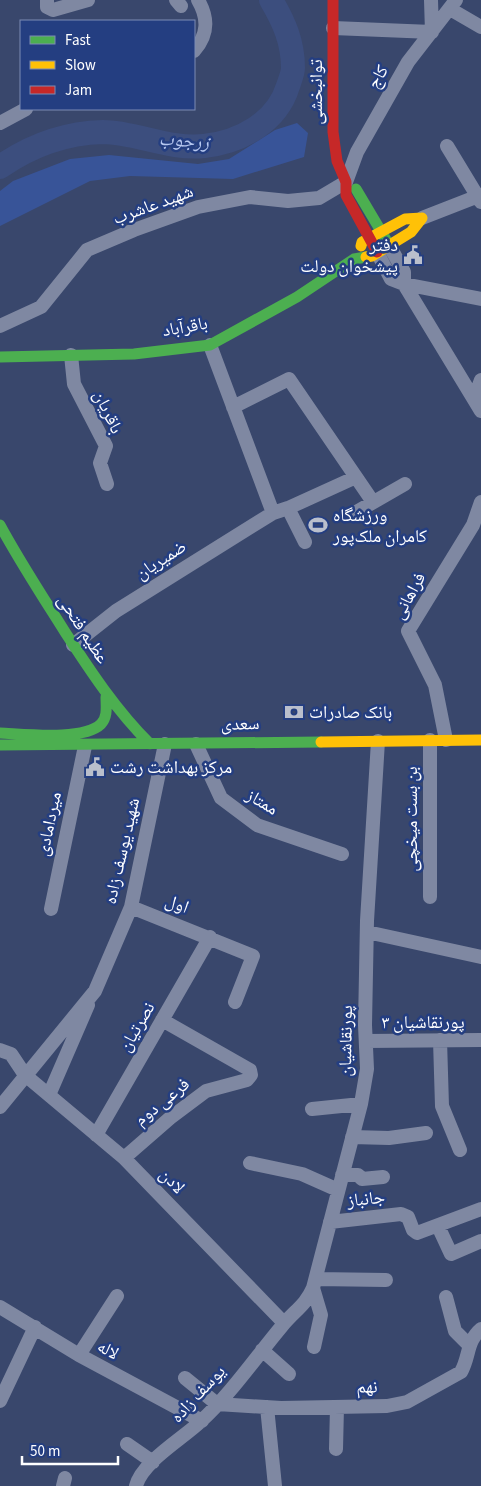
<svg xmlns="http://www.w3.org/2000/svg" width="481" height="1486" viewBox="0 0 481 1486" font-family="'Source Sans 3','Noto Naskh Arabic',sans-serif">
<style>
.green{fill:#385498}
.lines{fill:none;stroke-linecap:round;stroke-linejoin:round}
.river{stroke:#3c4e7e;stroke-width:24}
.street{stroke:#7f88a2;stroke-width:14}
.fast{stroke:#4caf50;stroke-width:11}
.slow{stroke:#ffc107;stroke-width:11}
.jam{stroke:#c62828;stroke-width:11}
.labels{text-anchor:middle;dominant-baseline:central;stroke-width:5;stroke-linejoin:round;paint-order:stroke}
.street-label{font-size:18px;fill:#fff;stroke:#243e81}
.poi-label{font-size:18px;fill:#fff;stroke:#243e81;text-anchor:start}
.water-label{font-size:19px;font-style:italic;fill:#b6c7ef;stroke:#243e81}
</style>
<rect width="100%" height="100%" fill="#39476c"/>
<path class="green" d="M297,123L308,133L304,157L233,179L130,176L90,181L0,226V191L13,181L70,159L109,155L198,164L229,159L275,130Z"/>
<g class="lines">
<path class="river" d="M0,167C30,146 66,133 103,132C135,132 170,150 204,146C241,142 277,122 288,86C290,80 293,73 293,68C293,42 284,22 271,0"/>
<path class="street" d="M47,0V7L53,10L88,0
M176,0L181,6
M431,0L432,32
M450,9L481,27
M333,28L432,32
M194,51C208,35 209,19 198,0
M0,123L26,109
M447,146L481,202
M422,218L481,195
M389,245L404,272V284L481,411
M377,252L391,279L404,284L481,299
M0,326L41,307L87,250L134,230L198,207L250,197L288,201L319,198L346,182L357,152L408,62L456,0
M71,355L74,384L106,446L100,463L107,484
M474,399L481,380
M233,407L289,379L373,502
M288,508L305,542
M273,513L288,508L354,478
M351,515L405,484
M73,645L116,611L273,513L210,345
M446,740L435,685L408,631L473,525L481,502
M196,744L221,798L257,825L342,854
M430,897V740
M131,907L253,956L235,1002
M51,909L85,746
M367,932L481,957
M440,1040L442,1106L460,1150
M366,1041L481,1040
M0,1050L11,1054L25,1075L124,1158L284,1323
M49,1095L88,1005
M0,1107L95,991L131,907L165,744
M312,1109L361,1104
M96,1135L210,937
M352,1137L389,1138L426,1133
M124,1158L170,1118L206,1091L247,1080L251,1075L250,1070L162,1020
M250,1163L302,1174L338,1190
M342,1175H358L362,1179L383,1177
M330,1222L401,1214L408,1217L413,1230L417,1233L481,1209
M438,1226L451,1254L481,1241
M316,1279L386,1280
M313,1288L321,1315L314,1347
M446,1297L455,1331L469,1345
M0,1307L79,1355L202,1421
M262,1350L289,1374
M79,1355L117,1296
M185,1378L217,1404L281,1408L387,1406L407,1402L461,1372C470,1356 466,1342 481,1329
M0,1401L35,1327
M267,1407L275,1486
M127,1444L153,1462
M336,1449L337,1407
M63,1486L65,1478
M136,1486C142,1462 182,1439 200,1422C230,1395 256,1357 282,1326C293,1312 306,1305 313,1288L361,1104L367,1069L365,1025L367,921L378,741"/>
<path class="fast" d="M356,189L388,243
M0,357L134,354L210,345L297,297L354,259L366,257
M0,525C20,562 43,597 65,632C91,672 116,710 150,744
M0,733C24,734 84,741 101,724C108,717 106,706 106,697
M0,745L321,742"/>
<path class="slow" d="M361,246L362,242L405,219L422,218
M366,257L372,256L411,232L422,218
M321,742L481,740"/>
<path class="jam" d="M333,0V132L337,161L346,182V195L377,252"/>
</g>
<defs>
<g id="civic-bare" transform="scale(1.5)"><path d="M-.6-6.5H3V-4.5H.6V-3L4-1V1h2V6H-6V1h2V-1L-.6-3ZM-1.2 2.5V6h2.4V2.5Z" fill="#babfcc" stroke="#243e81" stroke-width="2.5" paint-order="stroke"/></g>
<g id="stadium-bare" transform="scale(1.5)"><path d="M0-5a6.5 5 0 1 0 0 10a6.5 5 0 1 0 0-10ZM-3.5-1.8h7v3.6h-7Z" fill="#babfcc" stroke="#243e81" stroke-width="2.5" paint-order="stroke"/></g>
<g id="bank-bare" transform="scale(1.5)"><path d="M-6-4H6V4H-6ZM0-2.3a2.3 2.3 0 1 0 0 4.6a2.3 2.3 0 1 0 0-4.6Z" fill="#babfcc" stroke="#243e81" stroke-width="2.5" paint-order="stroke"/></g>
</defs>
<g fill-rule="evenodd">
<use href="#civic-bare" x="413" y="255"/>
<use href="#stadium-bare" x="318" y="525"/>
<use href="#bank-bare" x="294" y="712"/>
<use href="#civic-bare" x="95" y="767"/>
</g>
<g class="labels">
<g class="street-label">
<text transform="translate(378 77) rotate(-60)">کاج</text>
<text transform="translate(316 92) rotate(-90)">توانبخشی</text>
<text transform="translate(153 205) rotate(-20)">شهید عاشرب</text>
<text transform="translate(185 327) rotate(-10)">باقرآباد</text>
<text transform="translate(108 412) rotate(65)">باقریان</text>
<text transform="translate(161 560) rotate(-33)">ضمیریان</text>
<text transform="translate(409 596) rotate(-61)">فراهانی</text>
<text transform="translate(83 629) rotate(57)">عظیم فتحی</text>
<text transform="translate(240 724) rotate(-1)">سعدی</text>
<text transform="translate(262 802) rotate(31)">ممتاز</text>
<text transform="translate(411 819) rotate(-90)">بن بست میخچی</text>
<text transform="translate(49 824) rotate(-78)">میردامادی</text>
<text transform="translate(122 851) rotate(-77)">شهید یوسف زاده</text>
<text transform="translate(177 904) rotate(21)">اول</text>
<text x="423" y="1022">پورنقاشیان ۳</text>
<text transform="translate(137 1027) rotate(-60)">نصرتیان</text>
<text transform="translate(346 1041) rotate(-89)">پورنقاشیان</text>
<text transform="translate(162 1102) rotate(-39)">فرعی دوم</text>
<text transform="translate(172 1181) rotate(46)">لادن</text>
<text transform="translate(366 1199) rotate(-6)">جانباز</text>
<text transform="translate(108 1350) rotate(28)">لاله</text>
<text transform="translate(367 1387) rotate(-1)">نهم</text>
<text transform="translate(198 1394) rotate(-47)">یوسف زاده</text>
</g>
<g class="poi-label">
<text x="398" y="245" text-anchor="end">دفتر<tspan x="398" dy="21">پیشخوان دولت</tspan></text>
<text x="333" y="515">ورزشگاه<tspan x="333" dy="21">کامران ملک‌پور</tspan></text>
<text x="309" y="712">بانک صادرات</text>
<text x="110" y="767">مرکز بهداشت رشت</text>
</g>
<g class="water-label">
<text transform="translate(184 141) rotate(4)">زرجوب</text>
</g>
</g>
<rect x="20" y="20" width="175" height="90" fill="#243e81" stroke="#7c8bb3"/>
<rect x="30" y="36" width="25" height="8" fill="#4caf50" stroke="#7c8bb3"/>
<text x="65" y="45" font-size="15" fill="#ffffff">Fast</text>
<rect x="30" y="61" width="25" height="8" fill="#ffc107" stroke="#7c8bb3"/>
<text x="65" y="70" font-size="15" fill="#ffffff">Slow</text>
<rect x="30" y="86" width="25" height="8" fill="#c62828" stroke="#7c8bb3"/>
<text x="65" y="95" font-size="15" fill="#ffffff">Jam</text>
<path d="M22 1456v8h96v-8" fill="none" stroke="#ffffff" stroke-width="2.5"/>
<text x="30" y="1456" font-size="15" fill="#ffffff" stroke="#243e81" stroke-width="4" paint-order="stroke">50 m</text>
</svg>
